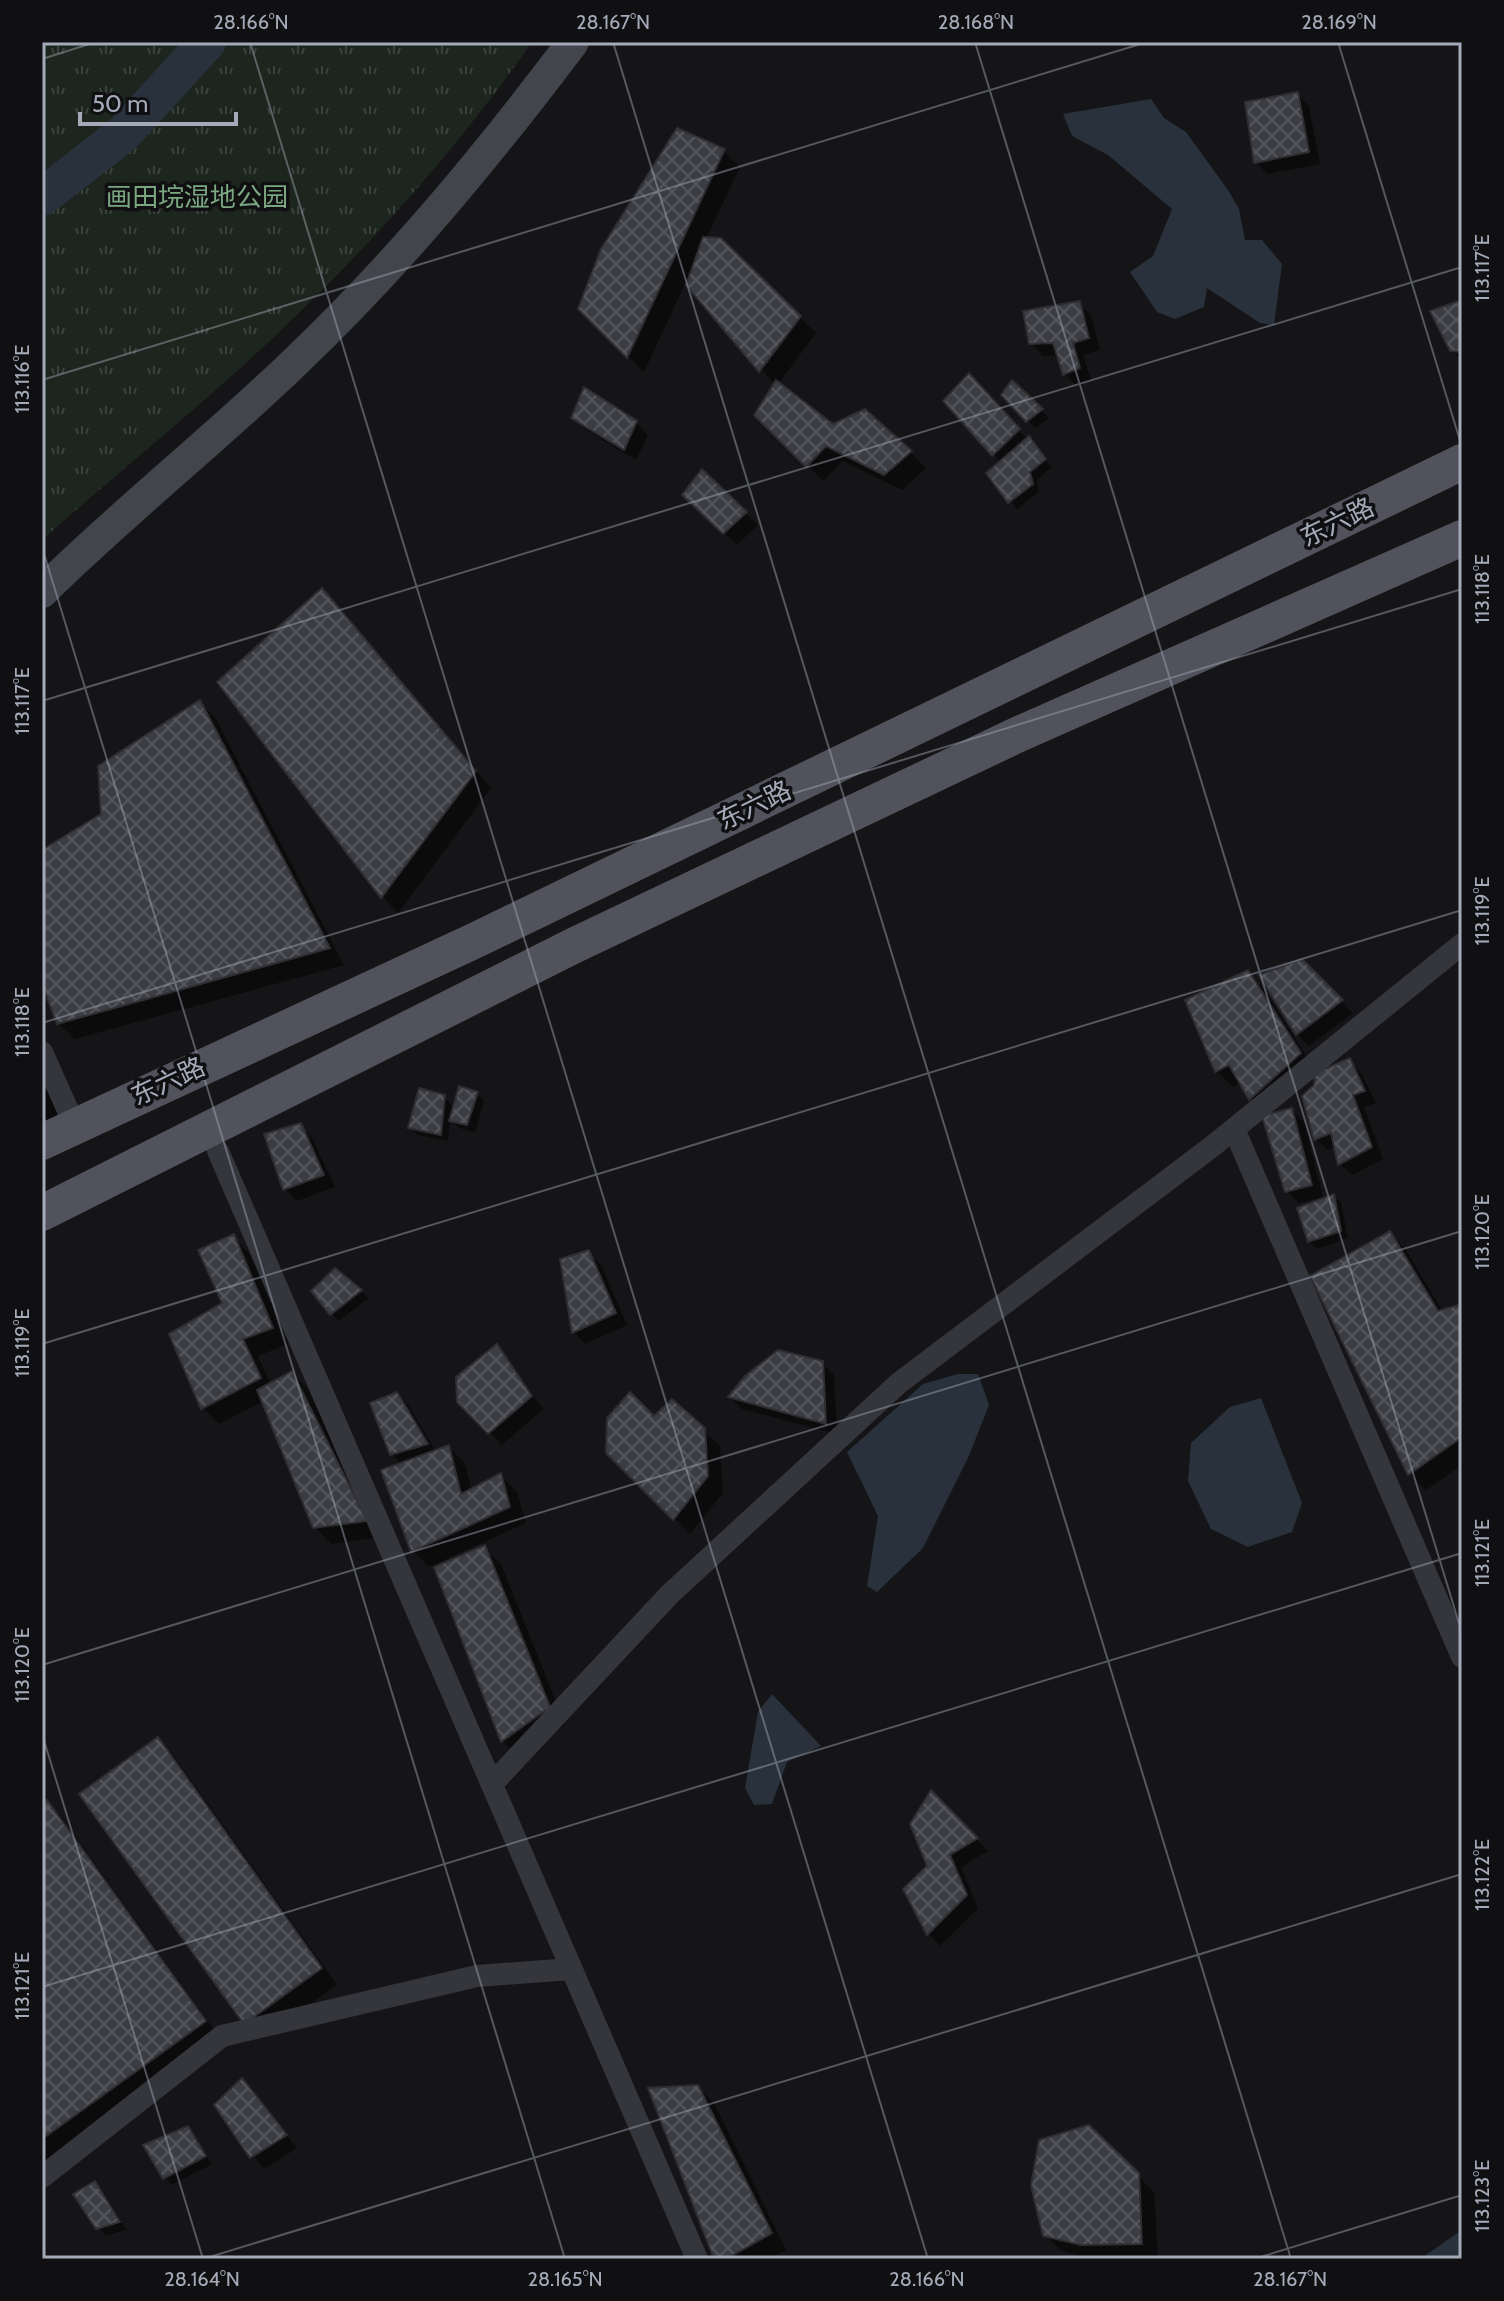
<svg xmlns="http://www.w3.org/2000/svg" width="1504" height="2301" viewBox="0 0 1504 2301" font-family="Cabin,'Noto Sans SC',sans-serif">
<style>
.grass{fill:url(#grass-tufts)}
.water{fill:#29323c}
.shadow{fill:#0007}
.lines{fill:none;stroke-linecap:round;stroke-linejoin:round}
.river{stroke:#29323c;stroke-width:38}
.building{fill:url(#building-cross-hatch);stroke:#2f2f33;stroke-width:2}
.minor{stroke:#35363c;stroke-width:22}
.secondary{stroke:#43454d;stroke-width:32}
.primary{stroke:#51525c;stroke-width:36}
.ticks{fill:none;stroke:#a5aab9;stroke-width:2;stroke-opacity:0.45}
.labels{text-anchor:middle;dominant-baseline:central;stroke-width:7;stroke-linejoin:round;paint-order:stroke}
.park-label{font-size:26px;fill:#7aa680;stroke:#101012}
.street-label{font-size:26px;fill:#a5aab9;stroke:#101012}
.neatline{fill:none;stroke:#a5aab9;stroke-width:3}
.ticks-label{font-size:20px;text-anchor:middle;fill:#a5aab9}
</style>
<defs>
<pattern id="grass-tufts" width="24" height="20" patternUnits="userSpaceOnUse" patternTransform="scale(2)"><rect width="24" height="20" fill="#1c251e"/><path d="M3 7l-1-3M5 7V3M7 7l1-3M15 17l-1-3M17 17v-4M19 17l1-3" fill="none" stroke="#3a423d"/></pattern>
<pattern id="building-cross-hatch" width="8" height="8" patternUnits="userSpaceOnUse" patternTransform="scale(2)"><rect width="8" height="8" fill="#3c3d42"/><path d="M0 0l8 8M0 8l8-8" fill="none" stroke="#55565b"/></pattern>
</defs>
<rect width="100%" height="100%" fill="#151517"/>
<path class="grass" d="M42,42H532C458,148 370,246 276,335C201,406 119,471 42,540Z"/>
<path class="water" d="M1151,99L1164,118L1186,132L1228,190L1239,209L1245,240H1262L1282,264L1274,325L1260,323L1207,288L1204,307L1175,319L1157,312L1130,272L1153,256L1172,209L1108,155L1072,136L1063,114Z
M958,1374H978L989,1405L968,1458L923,1548L877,1592L867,1586L878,1516L847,1452L923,1384Z
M1261,1398L1302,1503L1292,1532L1248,1547L1211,1529L1188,1481L1191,1443L1230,1407Z
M772,1694L821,1746L787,1762L772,1804L754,1805L745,1788L758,1712Z
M1462,2230V2259H1420Z"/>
<path class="shadow" d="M1297,94L1309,106L1320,164L1267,174L1256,162Z
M723,151L740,167L706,239L720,240L816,333L778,384L832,427L910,452L926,468L902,490L843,461L823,481L756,414L775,385L686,282L644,372L580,308Z
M1462,302V361L1451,350Z
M1079,303L1091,315L1100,350L1083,355L1091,380L1077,386L1065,374L1059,355L1043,356L1031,343Z
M1012,383L1049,418L1035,428L1004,395Z
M981,388L1052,467L1037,480L1039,492L1017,509L989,474L1002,463L994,454Z
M573,417L636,423L648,435L636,460L585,429Z
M702,472L758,525L737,545L684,494Z
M322,591L491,788L398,913L383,897L220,682Z
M200,703L216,719L344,965L75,1039L58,1023L42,978V853L103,815Z
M1301,962L1353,1013L1309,1046L1297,1034Z
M1247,972L1264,989L1315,1070L1267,1115L1241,1083L1233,1087L1217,1071Z
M1349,1061L1361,1073L1376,1103L1364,1107L1383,1159L1352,1175L1340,1164L1336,1147L1328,1150L1316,1139Z
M42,1075L65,1128L42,1135Z
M477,1094L484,1101L475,1132L459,1128L450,1120L448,1141L418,1135L410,1128L444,1097L455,1108Z
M1292,1110L1304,1122L1323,1197L1299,1203L1287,1191Z
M300,1125L312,1138L335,1187L297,1201L285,1189Z
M1334,1196L1341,1203L1348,1238L1317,1249L1309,1241Z
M1390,1234L1406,1250L1443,1312L1462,1306V1465L1426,1490L1410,1474L1313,1277Z
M233,1237L249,1253L288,1344L258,1356L271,1385L292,1373L308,1390L381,1537L331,1544L315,1527L264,1401L219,1424L203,1408L224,1304Z
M589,1253L601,1265L627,1325L585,1344L574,1332L562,1261Z
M360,1291L368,1298L339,1321L332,1314Z
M497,1346L543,1409L502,1445L459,1401Z
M822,1363L834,1375L837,1434L742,1409L730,1397Z
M397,1394L409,1406L436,1452L449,1447L465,1463L472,1491L501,1476L517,1492L526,1523L429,1567L413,1551L402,1465L392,1454Z
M654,1419L703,1430L720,1446L723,1493L690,1534L608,1452Z
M484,1548L501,1564L565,1724L518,1757L502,1741Z
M158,1740L174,1756L337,1985L261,2039L245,2023Z
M932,1793L988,1851L961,1867L978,1908L940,1946L929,1934L906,1889L929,1867Z
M47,1803L63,1819L220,2038L42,2167V1806Z
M242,2081L297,2148L264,2169L217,2105Z
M698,2087L714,2103L786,2250L770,2259H716Z
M1088,2127L1154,2192L1158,2259H1093L1062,2251L1045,2235Z
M187,2129L212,2164L172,2185L165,2178Z
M95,2184L103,2191L126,2230L106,2235L98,2227Z"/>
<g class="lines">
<path class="river" d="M42,197L123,134L207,42"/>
</g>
<path class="building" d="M1298,92L1309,152L1254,163L1245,102Z
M677,128L725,149L627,358L578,309L601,249Z
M703,237L721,238L801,316L759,372L686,285Z
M1462,300V352L1450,351L1430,311Z
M1080,301L1089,338L1073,343L1080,368L1063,375L1053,343L1029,344L1023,311Z
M969,373L1020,429L992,456L943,401Z
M776,380L833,424L865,409L912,451L884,475L826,446L806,467L754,415Z
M1012,380L1043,409L1026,422L1001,395Z
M584,387L637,421L624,450L571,418Z
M1029,436L1046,459L1030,472L1033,484L1008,503L986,473Z
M702,469L747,512L723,534L682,495Z
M322,588L476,771L381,898L217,682Z
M200,700L330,948L57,1024L42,984V850L101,814L98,766Z
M1302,959L1343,1000L1296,1035L1259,975Z
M1248,970L1301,1053L1249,1100L1229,1065L1215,1072L1185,1000Z
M1350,1058L1365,1091L1353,1095L1372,1147L1338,1165L1331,1133L1314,1140L1302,1096L1314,1085L1315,1073Z
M459,1086L478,1092L467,1125L449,1121Z
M419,1088L445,1095L441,1135L408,1128Z
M1292,1108L1312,1185L1285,1192L1262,1116Z
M301,1123L324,1175L283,1190L264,1134Z
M1334,1194L1341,1231L1308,1242L1297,1208Z
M1390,1231L1438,1311L1462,1304V1437L1408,1475L1310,1276Z
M234,1234L273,1328L243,1339L261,1378L201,1409L169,1334L222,1303L198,1250Z
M589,1250L616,1313L572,1333L560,1259Z
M335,1268L362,1290L330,1315L311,1291Z
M497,1344L532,1396L488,1434L457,1402L456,1377Z
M778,1350L823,1361L826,1424L728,1397L745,1376Z
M292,1371L367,1521L313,1528L257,1390Z
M397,1392L428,1444L390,1455L370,1403Z
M630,1392L654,1416L672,1399L705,1428L708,1476L673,1520L606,1453L607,1418Z
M449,1445L461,1494L501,1473L510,1507L411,1552L381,1470Z
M485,1545L550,1707L501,1742L434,1567Z
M158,1737L322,1968L244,2024L79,1794Z
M931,1790L978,1838L950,1855L967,1895L927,1935L903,1889L927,1866L910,1824Z
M47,1800L206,2021L42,2139V1804Z
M242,2078L287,2135L250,2158L214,2105Z
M698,2085L772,2233L726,2259H714L648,2088Z
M1089,2125L1139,2173L1142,2244L1081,2245L1043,2236L1031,2186L1039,2140Z
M188,2126L206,2156L163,2179L143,2145Z
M95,2181L120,2222L96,2229L73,2194Z"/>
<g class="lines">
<path class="minor" d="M42,1052L74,1124
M1234,1129L1462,1657
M218,1151L697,2259
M492,1784L670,1594L899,1383L1214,1145L1462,944
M42,2177L222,2036L477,1976L571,1969"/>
<path class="secondary" d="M42,592C123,512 212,442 294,363C398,264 487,156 573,42"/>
<path class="primary" d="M42,1142L476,940L1462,462
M42,1213L575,945L1019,734L1462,538"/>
</g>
<path class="ticks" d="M250,42L928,2259M613,42L1291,2259M975,42L1462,1633M1338,42L1462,447M42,59L96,42M42,380L1147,42M42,547L565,2259M42,701L1462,267M42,1023L1462,589M42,1344L1462,910M42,1665L1462,1231M42,1734L203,2259M42,1987L1462,1553M203,2259L1462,1874M1254,2259L1462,2195"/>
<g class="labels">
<g class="park-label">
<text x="197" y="197">画田垸湿地公园</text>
</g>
<g class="street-label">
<text transform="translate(1337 522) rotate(-26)">东六路</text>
<text transform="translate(754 805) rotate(-26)">东六路</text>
<text transform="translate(168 1081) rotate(-25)">东六路</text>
</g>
</g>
<rect width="1504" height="2301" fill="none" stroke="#101012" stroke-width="88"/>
<path d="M80 112v12h156v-12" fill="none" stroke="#a5aab9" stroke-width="4"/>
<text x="92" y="112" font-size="24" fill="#a5aab9" stroke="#101012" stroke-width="6" paint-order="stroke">50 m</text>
<rect x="44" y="44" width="1416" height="2213" class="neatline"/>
<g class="ticks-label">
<text x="251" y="29">28.166°N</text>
<text x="613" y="29">28.167°N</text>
<text x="976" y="29">28.168°N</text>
<text x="1339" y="29">28.169°N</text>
<text transform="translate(1482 268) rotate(-90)" y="7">113.117°E</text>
<text transform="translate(22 379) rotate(-90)" y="7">113.116°E</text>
<text transform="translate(1482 589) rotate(-90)" y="7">113.118°E</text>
<text transform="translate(22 701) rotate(-90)" y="7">113.117°E</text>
<text transform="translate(1482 911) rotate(-90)" y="7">113.119°E</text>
<text transform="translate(22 1022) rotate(-90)" y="7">113.118°E</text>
<text transform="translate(1482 1232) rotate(-90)" y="7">113.120°E</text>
<text transform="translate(22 1343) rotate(-90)" y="7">113.119°E</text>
<text transform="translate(1482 1553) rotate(-90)" y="7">113.121°E</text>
<text transform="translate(22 1665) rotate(-90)" y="7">113.120°E</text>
<text transform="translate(1482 1875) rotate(-90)" y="7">113.122°E</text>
<text transform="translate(22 1986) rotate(-90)" y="7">113.121°E</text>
<text transform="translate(1482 2196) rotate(-90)" y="7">113.123°E</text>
<text x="202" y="2286">28.164°N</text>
<text x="565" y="2286">28.165°N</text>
<text x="927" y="2286">28.166°N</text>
<text x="1290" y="2286">28.167°N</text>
</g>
</svg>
